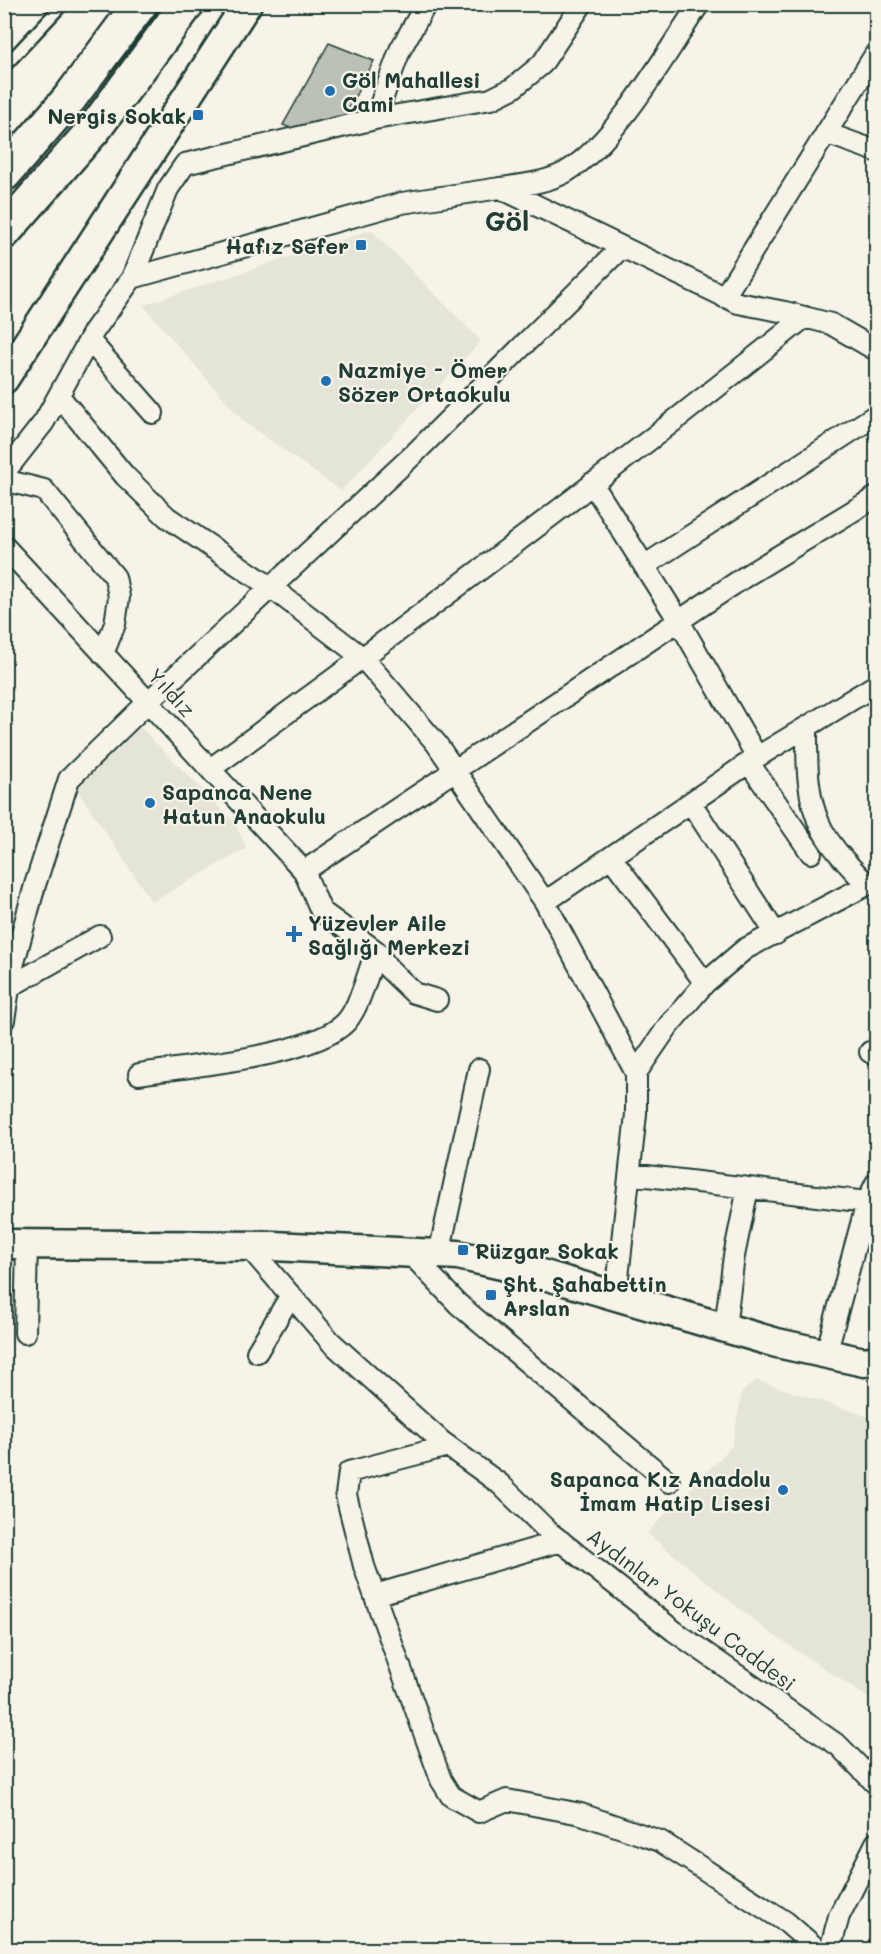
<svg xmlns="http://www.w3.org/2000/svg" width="881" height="1954" viewBox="0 0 881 1954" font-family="Mali,sans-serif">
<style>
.built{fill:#e5e4d9}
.building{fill:#bbc1b6;stroke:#1f3d34;stroke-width:1.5}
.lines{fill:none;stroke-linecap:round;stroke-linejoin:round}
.lane-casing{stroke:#1f3d34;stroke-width:15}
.street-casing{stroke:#1f3d34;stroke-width:24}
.secondary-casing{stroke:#1f3d34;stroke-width:33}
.highway-casing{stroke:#1f3d34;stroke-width:38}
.lane{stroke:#f7f3e8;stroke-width:10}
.street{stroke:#f7f3e8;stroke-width:20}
.secondary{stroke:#f7f3e8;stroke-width:28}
.highway{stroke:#f7f3e8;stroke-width:33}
.poi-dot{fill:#1f6fb2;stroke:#f7f3e8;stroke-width:2}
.labels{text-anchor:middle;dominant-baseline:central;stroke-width:4.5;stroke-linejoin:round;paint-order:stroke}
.poi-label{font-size:21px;font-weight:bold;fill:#1f3d34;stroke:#f7f3e8;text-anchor:start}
.street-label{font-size:21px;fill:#1f3d34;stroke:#f7f3e8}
.district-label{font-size:27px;font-weight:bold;fill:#1f3d34;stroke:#f7f3e8}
</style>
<rect width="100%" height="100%" fill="#f7f3e8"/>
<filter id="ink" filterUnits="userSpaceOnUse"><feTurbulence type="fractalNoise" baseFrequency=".0167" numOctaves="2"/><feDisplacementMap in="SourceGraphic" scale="12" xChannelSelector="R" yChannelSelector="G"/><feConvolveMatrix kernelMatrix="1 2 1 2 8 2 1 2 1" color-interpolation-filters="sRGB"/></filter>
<g filter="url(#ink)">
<path class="built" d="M371,230L481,341L341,491L243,421L143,305Z
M138,725L233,821L247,848L152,902L74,785Z
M756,1380L869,1417L876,1424V1703L766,1630L647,1533L732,1446L742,1392Z"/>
<path class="building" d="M329,43L374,61L344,117L300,132L283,125Z"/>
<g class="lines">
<g class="lane-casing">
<path id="lane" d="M4,67L63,4"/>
</g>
<g class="street-casing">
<path id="street" d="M375,119L400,50L426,4
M826,133L876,151
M500,188C521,185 546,183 566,172C617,141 665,55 699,4
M132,278L402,203L500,188L738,303L785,312L831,324L876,350
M724,297L876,53
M89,340L153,413
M59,396L125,476L167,517L272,588L363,658L436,743L545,902L636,1073V1114L616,1296
M4,473L44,422L94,331L132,278L168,189L185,164L375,119L491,99L513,88L542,64L582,4
M4,480L44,490L115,577L119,597L115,624L103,654
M592,483L679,621L757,757
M4,546L304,871L321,911L376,951L388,968L414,993L437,1000
M644,566L876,415
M749,763L811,853
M210,769C412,623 611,473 805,317
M691,803L776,934
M611,857L705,983
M304,871L749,574L876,497
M545,902L757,757L876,685
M9,987L100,936
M4,1020L12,970L35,885L69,779L148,702L414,454L621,248
M870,1052L876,1055
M636,1073L669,1025L705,983L745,949L867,885C851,867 833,850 822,829C806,799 807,761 807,727
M139,1074C189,1066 312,1056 345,1023C359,1009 369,970 376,951
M630,1174L867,1202L876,1183
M248,1246L331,1342L441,1441L500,1484L549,1532L674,1631L839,1746L876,1784
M409,1252L458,1304L669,1482
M439,1254L479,1069
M725,1328L734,1256L748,1188
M25,1333L27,1244
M257,1352L291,1295
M826,1354L867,1202
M448,1446L349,1472L346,1495L364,1566L441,1780L451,1796L479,1812L507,1800L581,1814L660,1841L786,1922L818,1950
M375,1595L561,1541
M830,1950L839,1916L876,1843"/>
</g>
<g class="secondary-casing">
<path id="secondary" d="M4,379L247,4
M4,1244L273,1246L458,1255L541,1274L777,1343L864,1362L876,1360"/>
</g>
<g class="highway-casing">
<path id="highway" d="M4,174L69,99L140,4
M4,232L95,128L187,4"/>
</g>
<use href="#lane" class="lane"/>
<use href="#street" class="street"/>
<use href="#secondary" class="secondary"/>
<use href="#highway" class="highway"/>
</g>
</g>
<g class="poi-dot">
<circle cx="330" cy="91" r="6"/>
<rect x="192" y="109" width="12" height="12" rx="3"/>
<rect x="355" y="239" width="12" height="12" rx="3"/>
<circle cx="326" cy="381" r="6"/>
<circle cx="150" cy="803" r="6"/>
<path d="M291 925h6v6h6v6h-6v6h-6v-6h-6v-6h6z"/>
<rect x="457" y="1244" width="12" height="12" rx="3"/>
<rect x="485" y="1289" width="12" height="12" rx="3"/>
<circle cx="783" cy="1490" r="6"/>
</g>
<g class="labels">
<g class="poi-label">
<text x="342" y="79">Göl Mahallesi<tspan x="342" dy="24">Cami</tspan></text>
<text x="186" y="115" text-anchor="end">Nergis Sokak</text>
<text x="349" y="245" text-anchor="end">Hafız Sefer</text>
<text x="338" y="369">Nazmiye - Ömer<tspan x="338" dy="24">Sözer Ortaokulu</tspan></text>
<text x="162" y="791">Sapanca Nene<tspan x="162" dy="24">Hatun Anaokulu</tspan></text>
<text x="308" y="922">Yüzevler Aile<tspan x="308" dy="24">Sağlığı Merkezi</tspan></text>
<text x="475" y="1250">Rüzgar Sokak</text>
<text x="503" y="1283">Şht. Şahabettin<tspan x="503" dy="24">Arslan</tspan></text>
<text x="771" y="1478" text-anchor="end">Sapanca Kız Anadolu<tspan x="771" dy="24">İmam Hatip Lisesi</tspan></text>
</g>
<g class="street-label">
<text transform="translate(172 692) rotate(47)">Yıldız</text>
<text transform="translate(692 1609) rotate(37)">Aydınlar Yokuşu Caddesi</text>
</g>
<g class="district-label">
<text x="507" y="220">Göl</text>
</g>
</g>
<rect width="881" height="1954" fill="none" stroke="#f7f3e8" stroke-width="24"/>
<rect x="12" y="12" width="857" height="1930" fill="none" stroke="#1f3d34" stroke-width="2" filter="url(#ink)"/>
</svg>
